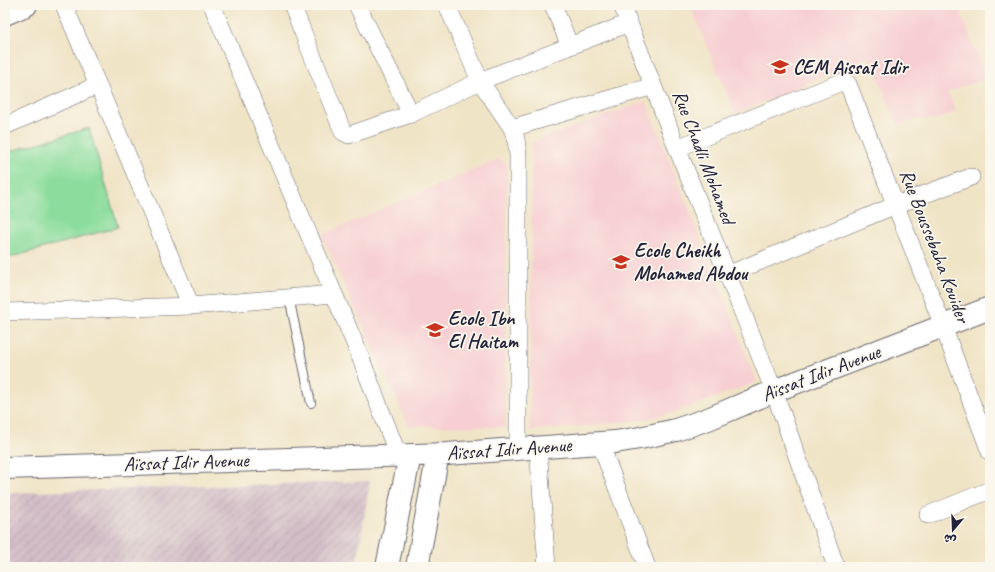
<svg xmlns="http://www.w3.org/2000/svg" width="995" height="572" viewBox="0 0 995 572" font-family="Caveat,'Playpen Sans Arabic',sans-serif">
<style>
.built{fill:#f7cfd2}
.industrial{fill:url(#industrial-furrows)}
.pitch{fill:#8cdd9d;stroke:#57806c}
.lines{fill:none;stroke-linecap:round;stroke-linejoin:round}
.lane-casing{stroke:#6a666c;stroke-width:10}
.street-casing{stroke:#6a666c;stroke-width:18}
.secondary-casing{stroke:#6a666c;stroke-width:24}
.lane{stroke:#fff;stroke-width:8}
.street{stroke:#fff;stroke-width:17}
.secondary{stroke:#fff;stroke-width:22}
.labels{text-anchor:middle;dominant-baseline:central;stroke-width:3.5;stroke-linejoin:round;paint-order:stroke}
.poi-label{font-size:20px;font-weight:bold;fill:#22223b;stroke:#fbf7ec;text-anchor:start}
.street-label{font-size:20px;fill:#22223b;stroke:#fbf7ec}
</style>
<defs>
<pattern id="industrial-furrows" width="10" height="10" patternUnits="userSpaceOnUse"><rect width="10" height="10" fill="#d2bdc6"/><path d="M-1 1l2-2M0 10L10 0M9 11l2-2" fill="none" stroke="#b4a2ab"/></pattern>
</defs>
<rect width="100%" height="100%" fill="#fbf7ec"/>
<filter id="ink" filterUnits="userSpaceOnUse"><feTurbulence type="fractalNoise" baseFrequency=".025" numOctaves="2"/><feDisplacementMap in="SourceGraphic" scale="8" xChannelSelector="R" yChannelSelector="G"/><feConvolveMatrix kernelMatrix="1 2 1 2 8 2 1 2 1" color-interpolation-filters="sRGB"/></filter>
<filter id="wash" filterUnits="userSpaceOnUse"><feTurbulence type="fractalNoise" baseFrequency=".012" numOctaves="4" result="noise"/><feDisplacementMap in="SourceGraphic" scale="16" xChannelSelector="R" yChannelSelector="G"/><feGaussianBlur stdDeviation="0.9" result="paint"/><feColorMatrix in="noise" values="0 0 0 0 0 0 0 0 0 0 0 0 0 0 0 0 0 1.4 0 .05"/><feComposite in="paint" operator="in"/></filter>
<g filter="url(#wash)">
<rect width="100%" height="100%" fill="#f0e4c6"/>
<path class="built" d="M690,5H958L986,78L948,92L956,112L935,120L918,119L898,125L869,57L735,114Z
M646,101L757,382L673,413L635,421L530,431L532,142Z
M499,159L507,165L505,427L409,426L321,235Z"/>
<path class="industrial" d="M370,481L356,567H5V493Z"/>
<path class="pitch" d="M89,128L118,227L5,259V153Z"/>
</g>
<g filter="url(#ink)">
<g class="lines">
<g class="lane-casing">
<path id="lane" d="M289,297L311,403"/>
</g>
<g class="street-casing">
<path id="street" d="M64,5L191,306
M212,5L334,294
M292,5L343,132L349,135L411,114L480,81L629,23
M357,5L411,114
M447,5L480,81L512,128L516,139L518,155V449
M553,5L570,46
M622,5L677,148L774,391L836,567
M5,126L98,85
M512,128L653,86
M677,148L839,83L843,82L848,84L943,326L990,452
M727,275L896,205L971,177
M5,312L191,306L334,294L358,351L398,455
M600,443L647,567
M538,447L547,567
M928,515L990,490"/>
</g>
<g class="secondary-casing">
<path id="secondary" d="M5,14L26,5
M5,468L447,454L615,442L640,438L676,430L708,419L774,391L990,308
M387,567L410,455
M417,567L438,454"/>
</g>
<use href="#lane" class="lane"/>
<use href="#street" class="street"/>
<use href="#secondary" class="secondary"/>
</g>
</g>
<defs>
<g id="school-bare" transform="scale(1.38)"><path d="M0-5L7-2L0 1L-7-2ZM-4 1L0 2.5L4 1V4Q0 6-4 4Z" fill="#c8321e" stroke="#fbf7ec" stroke-width="2.5" paint-order="stroke"/></g>
</defs>
<g fill-rule="evenodd">
<use href="#school-bare" x="780" y="67"/>
<use href="#school-bare" x="621" y="262"/>
<use href="#school-bare" x="435" y="330"/>
</g>
<g class="labels">
<g class="poi-label">
<text x="793" y="67">CEM Aissat Idir</text>
<text x="634" y="250">Ecole Cheikh<tspan x="634" dy="23">Mohamed Abdou</tspan></text>
<text x="448" y="318">Ecole Ibn<tspan x="448" dy="23">El Haitam</tspan></text>
</g>
<g class="street-label">
<text transform="translate(704 157) rotate(69)">Rue Chadli Mohamed</text>
<text transform="translate(935 246) rotate(69)">Rue Boussebaha Kouider</text>
<text transform="translate(821 373) rotate(-21)">Aïssat Idir Avenue</text>
<text transform="translate(509 449) rotate(-4)">Aïssat Idir Avenue</text>
<text transform="translate(186 462) rotate(-2)">Aïssat Idir Avenue</text>
</g>
</g>
<rect width="995" height="572" fill="none" stroke="#fbf7ec" stroke-width="20"/>
<g transform="translate(953 530) rotate(199)" stroke="#fbf7ec" stroke-width="3" paint-order="stroke">
<path d="M0-3L7 15L0 10L-7 15Z" fill="#22223b"/>
<text y="-6" font-size="11" font-weight="bold" text-anchor="middle" fill="#22223b">ش</text>
</g>
</svg>
